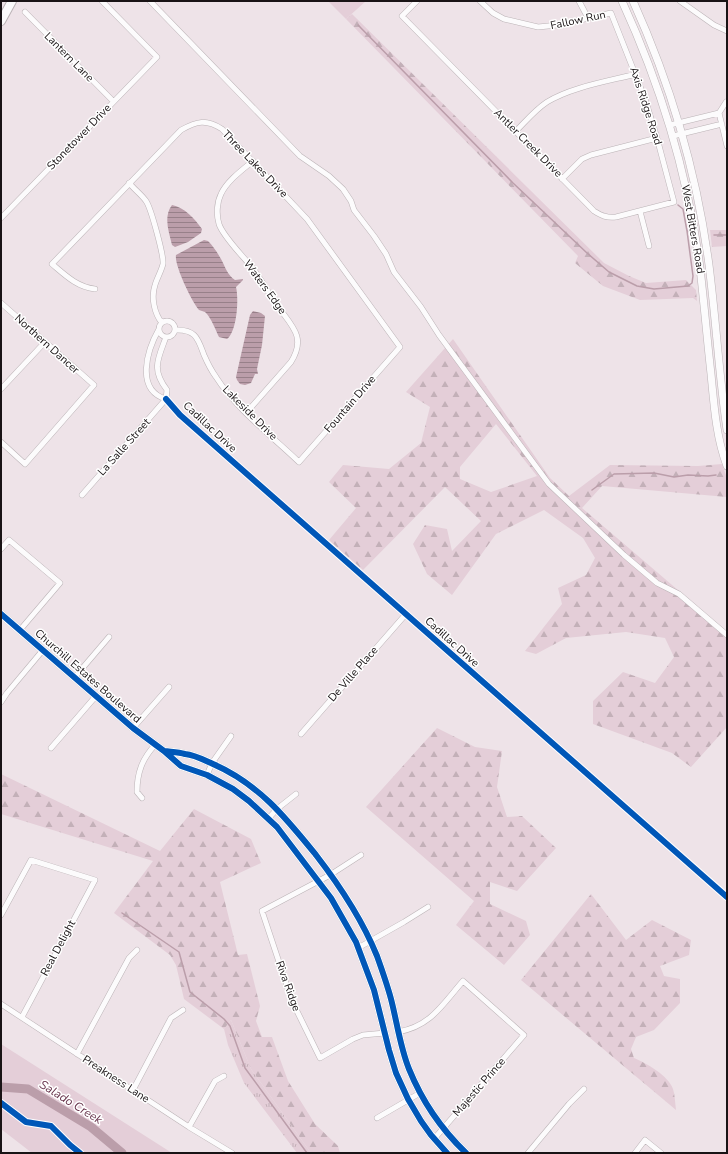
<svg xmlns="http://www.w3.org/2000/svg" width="728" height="1154" viewBox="0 0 728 1154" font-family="'Nunito Sans',sans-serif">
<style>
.grass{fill:url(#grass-tufts)}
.forest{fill:url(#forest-firs);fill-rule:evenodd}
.green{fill:#e4ced8}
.water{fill:url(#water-rules)}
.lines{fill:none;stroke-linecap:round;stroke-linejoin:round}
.stream{stroke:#bb9eaa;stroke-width:1.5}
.river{stroke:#bb9eaa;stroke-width:9}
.minor-casing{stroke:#bbb3b6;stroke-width:6}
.tertiary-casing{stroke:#bbb3b6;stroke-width:8}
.secondary-casing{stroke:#bbb3b6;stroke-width:8}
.primary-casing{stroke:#bbb3b6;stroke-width:10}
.minor{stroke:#fcfbfc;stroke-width:5}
.tertiary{stroke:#fcfbfc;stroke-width:6}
.secondary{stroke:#fcfbfc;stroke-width:7}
.primary{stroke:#fcfbfc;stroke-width:8}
.cycleway-casing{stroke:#fff;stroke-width:8}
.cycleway{stroke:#0057b8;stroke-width:6}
.labels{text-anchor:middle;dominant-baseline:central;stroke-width:3;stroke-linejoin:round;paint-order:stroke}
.street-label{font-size:11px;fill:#191315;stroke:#fff}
.water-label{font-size:12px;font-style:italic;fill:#67344c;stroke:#fff}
</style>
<defs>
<pattern id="grass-tufts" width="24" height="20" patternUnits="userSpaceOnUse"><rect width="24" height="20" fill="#e4ced8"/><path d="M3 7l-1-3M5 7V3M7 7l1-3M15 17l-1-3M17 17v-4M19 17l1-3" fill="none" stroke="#c3b0b8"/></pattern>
<pattern id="forest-firs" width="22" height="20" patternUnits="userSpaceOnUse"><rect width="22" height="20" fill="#e4ced8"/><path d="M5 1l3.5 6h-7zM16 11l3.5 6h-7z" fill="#c3b0b8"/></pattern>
<pattern id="water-rules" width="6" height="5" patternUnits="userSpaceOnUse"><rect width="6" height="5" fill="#bb9eaa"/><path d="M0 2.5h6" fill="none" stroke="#978089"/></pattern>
</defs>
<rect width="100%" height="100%" fill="#eee3e8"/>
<path class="grass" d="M231,1020L251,1069L311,1153H297L244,1083L228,1045L224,1029Z"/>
<path class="forest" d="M352,14L604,263L629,276L646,283L686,280L696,290L697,301L693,298L640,300L603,286L575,263L578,256L346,19Z
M710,230H727V246L712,247Z
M453,339L550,478L569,496L610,465L698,466L722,464L727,478V497L602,486L582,508L727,632V727L691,767L672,753L593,724V701L623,672L655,683L674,657L665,638L626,632L566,638L536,654L525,651L562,604L558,588L586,575L595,558L583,538L544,510L496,534L452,595L427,574L413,544L425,525L447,529L452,551L481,521L445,487L363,570L329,540L356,508L329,482L343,465L389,469L421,443L430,407L406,392ZM496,424L537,476L491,492L460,479V467Z
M437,728L475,747L502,751L497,787L507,817L522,816L556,848L517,891L490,882V904L526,921L530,935L504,965L456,925L474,901L366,807Z
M1,774L160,851L194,809L251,839L261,863L220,882L238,955L247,954L260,1006L256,1021L262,1037H272L288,1081L315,1124L338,1146L340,1153H311L251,1069L231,1020L224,1029L184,999L176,965L170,955L114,913L153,861L1,814Z
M591,894L626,940L652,920L691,940L689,955L660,966L664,976L680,979V1003L654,1030L636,1037L631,1049L634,1058C646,1063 669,1076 673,1089C675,1095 675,1103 676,1110L521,980Z"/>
<path class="green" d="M328,1H366L346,19Z
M1,1044L172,1153H32L1,1129Z"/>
<path class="water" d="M172,205C184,207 195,219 202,229L201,233L188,242L175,247L172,245C169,232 163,217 172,205Z
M204,240L208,241C213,246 217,252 221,259C225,266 227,275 235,280L243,279V280L236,287C239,299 237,331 227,339L219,337C216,331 211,317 205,312C203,311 201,311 199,310C192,302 174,265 176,255Z
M253,311L261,313L265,316L262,345L257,369L258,374H255L251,383L245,385L240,384L237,380L236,377L250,315Z"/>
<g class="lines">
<path class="stream" d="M358,25L513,183L587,253L609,272L637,286L654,289L688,286L692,283L693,276L687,231H689
M678,205L683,209L687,231
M714,235H727
M592,490L614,474L654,473L674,477L688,475L708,476L716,475
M122,913L179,952L190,992L224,1019L230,1026L245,1068L307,1153"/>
<path class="river" d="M1,1087L28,1089L91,1127L122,1153"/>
<g class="minor-casing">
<path id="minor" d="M150,1L300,156L329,176L343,189L351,201L354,210L374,236L386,254L394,272L421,307L439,335L549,484L624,555L657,583L679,594L727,635
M417,1L402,16L594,211C602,216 607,218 616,217L674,202L657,138L645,99L611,13L558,25L538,27L504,19L493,13L480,1
M579,1L588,18
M680,1L714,25L727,31
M25,12L113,101
M726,102L719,113L727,146
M670,125L719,113
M516,131C526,121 535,110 547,102C571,87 609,81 636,74
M673,136L722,124
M562,179L582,159L591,155L657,138
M129,183C134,189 142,195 146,201C151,208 164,256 163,264C161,272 157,278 155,285C151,297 154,313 162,323
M640,211L649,246
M1,218L157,57L102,1
M95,289C77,287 65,275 52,264L181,130C197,121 206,119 222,129L307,219L400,347L299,462C271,435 237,410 216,377C211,370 207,362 204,355C198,339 196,329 175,330
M1,303L94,385L25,464L1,442
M159 329a8 8 0 1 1 16 0a8 8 0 1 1-16 0Z
M159,329C147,350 135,390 166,399
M166,337C158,359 151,369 167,390L166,399
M1,389L45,342
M166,399L180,415L727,897
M246,413L291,362C306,338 293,327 279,308C270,296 263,282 254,270C245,258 223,237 219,224C216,214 217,202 221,194C227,181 242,170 253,161
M82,495L166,399
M1,549L9,540L60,583L20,630
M74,678L109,637
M1,702L7,693L43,650
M133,728L169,687
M301,734L406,614
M51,748L96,696
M207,775L212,763L231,736
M142,798L137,792C137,773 142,759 155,745
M268,819L277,809L296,794
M361,855L330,875L262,911L292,1001L320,1058L353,1039L363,1035L385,1033
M1,915L31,860L95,880L22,1017
M358,948L404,922L428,907
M1,1004L189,1127L232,1153
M398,1032C431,1026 442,1005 463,981L524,1035L434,1139
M77,1054L129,958L137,950
M133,1090L171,1018L183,1010
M377,1118L420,1093
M189,1127L215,1081L224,1076
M528,1153L569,1104L584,1089
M635,1153L645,1140L661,1153"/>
</g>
<g class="tertiary-casing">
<path id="tertiary" d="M1,614L133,728L164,751L181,766L207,775L233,789L249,801L277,827L331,898L356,942L374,990L389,1050L396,1073L408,1099L421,1121L431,1135L447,1153
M164,751C171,752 178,752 185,754C195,755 204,760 213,764C259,784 286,818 316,855C340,886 362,919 377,956C382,970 387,984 391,999C397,1022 400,1047 409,1069C422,1101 441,1129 466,1153"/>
</g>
<g class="secondary-casing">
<path id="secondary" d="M622,1C661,86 688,175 700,268C704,303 707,338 711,374C714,405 716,437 727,466
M633,1C671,85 697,174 709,265C716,320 719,375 727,430"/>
</g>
<g class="primary-casing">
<path id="primary" d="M1,21L12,1"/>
</g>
<use href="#minor" class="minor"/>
<use href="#tertiary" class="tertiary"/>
<use href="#secondary" class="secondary"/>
<use href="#primary" class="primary"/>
<g class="cycleway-casing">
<path id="cycleway" d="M166,399L180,415L727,897
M1,614L133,728L164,751L181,766L207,775L233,789L249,801L277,827L331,898L356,942L374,990L389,1050L396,1073L408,1099L421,1121L431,1135L447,1153
M164,751C171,752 178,752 185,754C195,755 204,760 213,764C259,784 286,818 316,855C340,886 362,919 377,956C382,970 387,984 391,999C397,1022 400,1047 409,1069C422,1101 441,1129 466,1153
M1,1103L26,1122L51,1126L70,1145L80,1153"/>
</g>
<use href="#cycleway" class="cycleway"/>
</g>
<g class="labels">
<g class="street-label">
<text transform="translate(578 20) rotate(-12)">Fallow Run</text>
<text transform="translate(69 57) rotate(45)">Lantern Lane</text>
<text transform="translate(646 106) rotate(72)">Axis Ridge Road</text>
<text transform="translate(79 137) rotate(-46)">Stonetower Drive</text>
<text transform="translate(528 143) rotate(45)">Antler Creek Drive</text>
<text transform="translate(255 164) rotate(46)">Three Lakes Drive</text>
<text transform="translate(693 229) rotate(80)">West Bitters Road</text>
<text transform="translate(265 287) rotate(54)">Waters Edge</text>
<text transform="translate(47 344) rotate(42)">Northern Dancer</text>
<text transform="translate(350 404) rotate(-49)">Fountain Drive</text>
<text transform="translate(250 413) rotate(45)">Lakeside Drive</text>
<text transform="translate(210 427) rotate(43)">Cadillac Drive</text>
<text transform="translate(124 447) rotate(-48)">La Salle Street</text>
<text transform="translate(452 642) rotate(42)">Cadillac Drive</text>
<text transform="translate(353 674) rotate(-49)">De Ville Place</text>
<text transform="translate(88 676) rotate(41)">Churchill Estates Boulevard</text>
<text transform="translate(58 948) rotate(-62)">Real Delight</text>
<text transform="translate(288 986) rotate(70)">Riva Ridge</text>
<text transform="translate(116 1079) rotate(33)">Preakness Lane</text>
<text transform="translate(479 1087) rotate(-49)">Majestic Prince</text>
</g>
<g class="water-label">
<text transform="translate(71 1102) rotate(32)">Salado Creek</text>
</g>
</g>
<rect width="728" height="1154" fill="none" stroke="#191315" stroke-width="4"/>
</svg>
